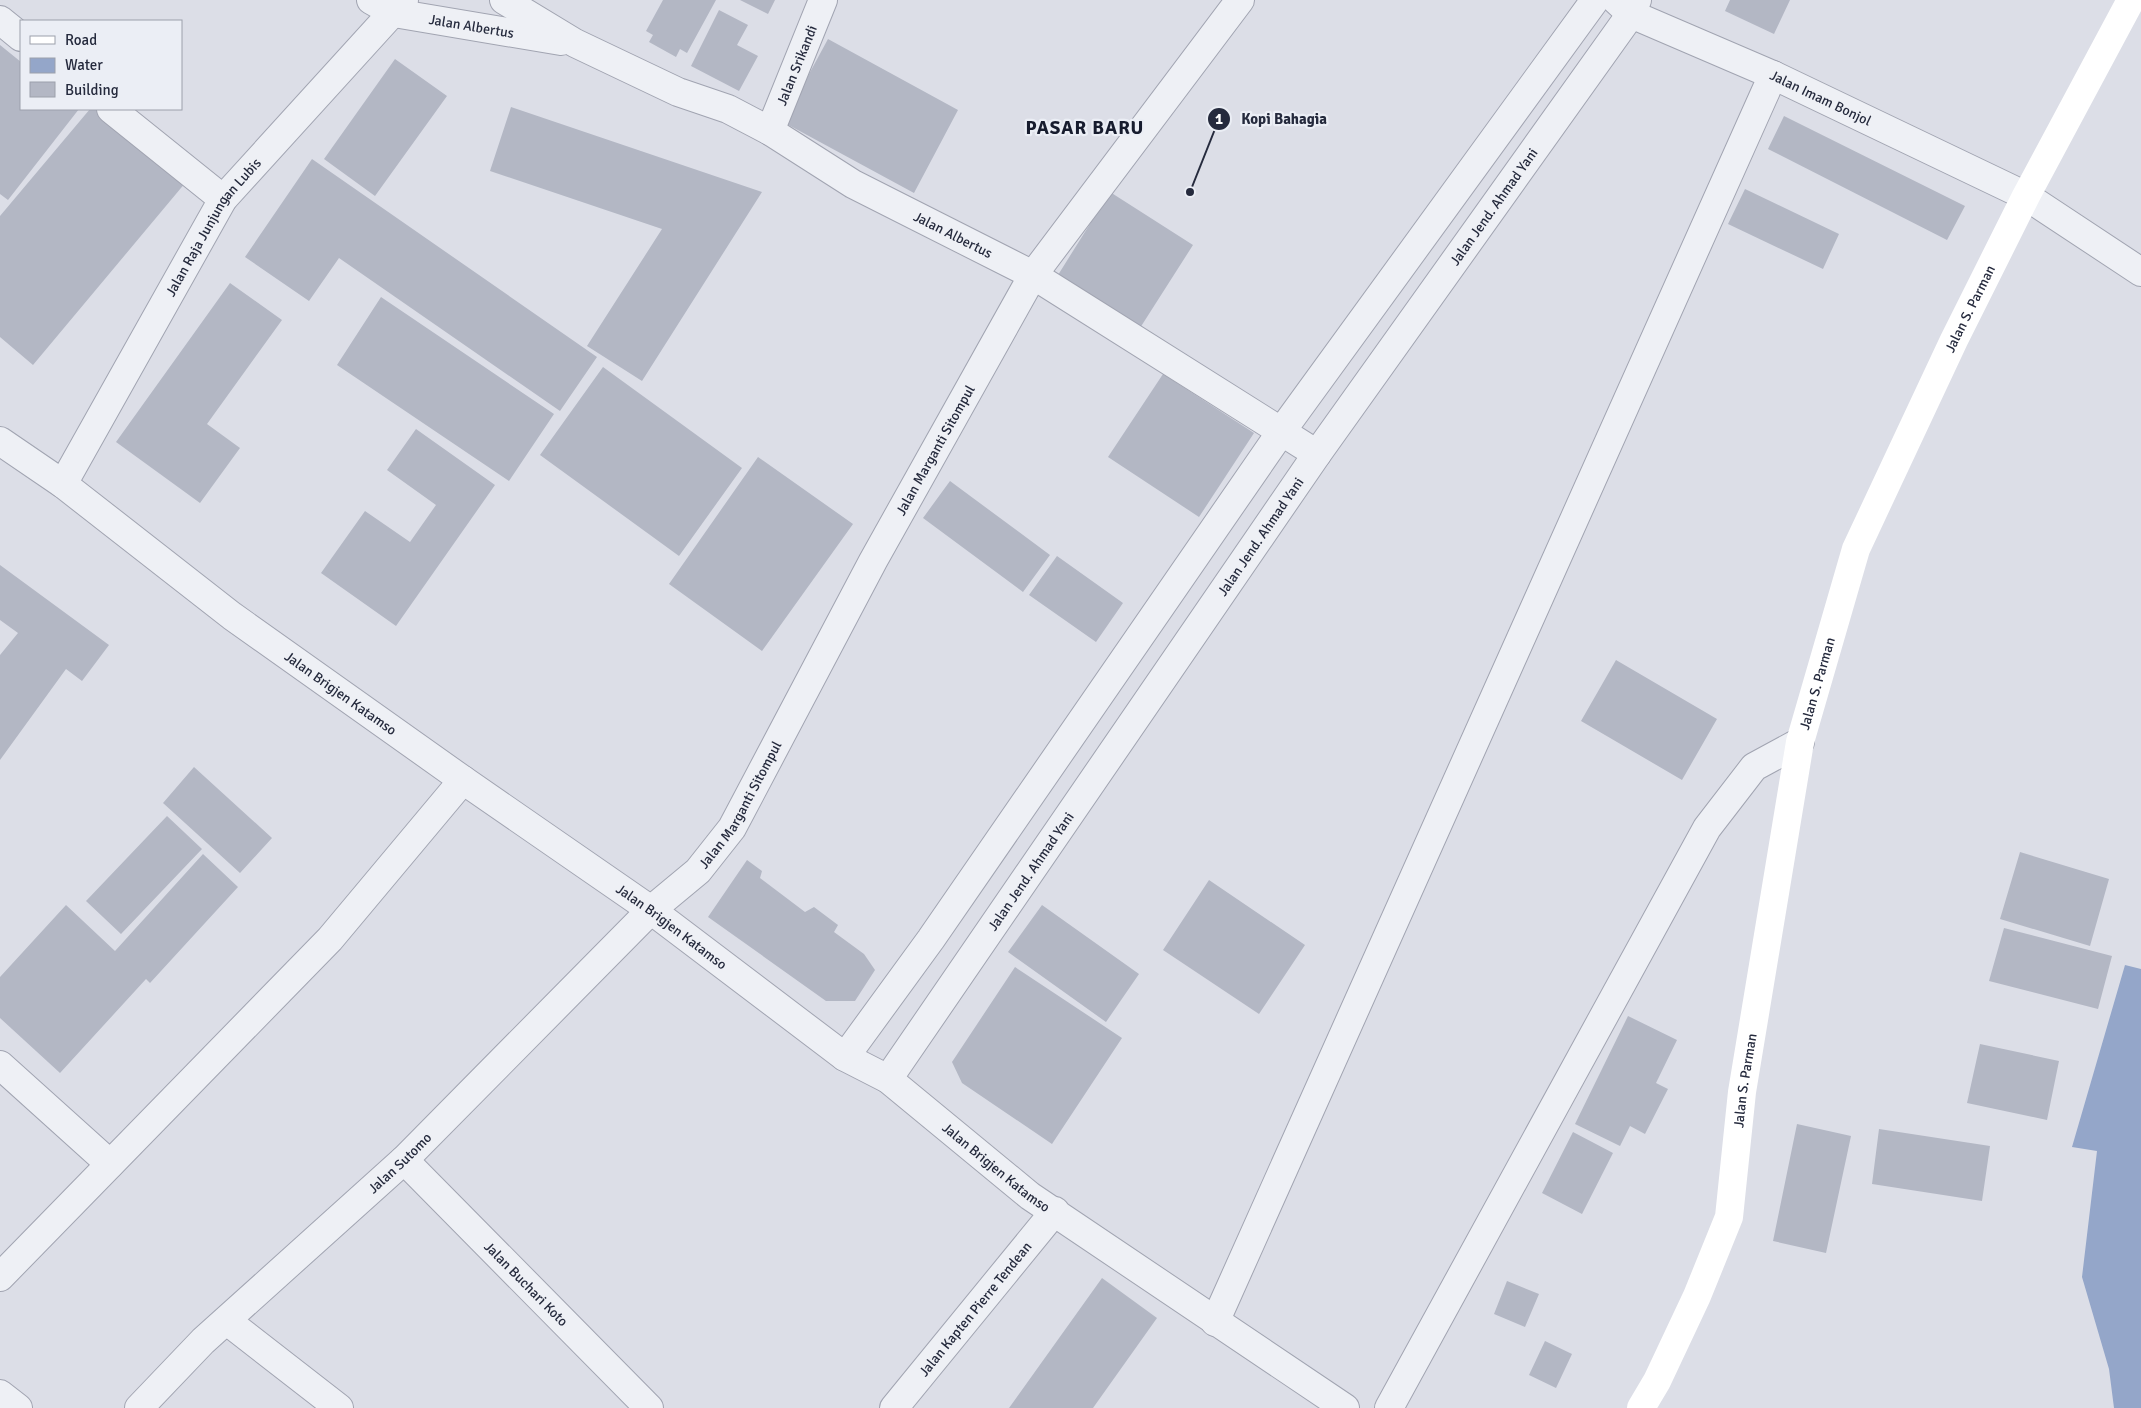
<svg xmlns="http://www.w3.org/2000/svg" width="2141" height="1408" viewBox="0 0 2141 1408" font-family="Signika,sans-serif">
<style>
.water{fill:#94a6c9}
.building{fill:#b3b7c4}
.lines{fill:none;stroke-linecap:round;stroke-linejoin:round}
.minor-casing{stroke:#a1a4b1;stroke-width:30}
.tertiary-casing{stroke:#a1a4b1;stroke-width:30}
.minor{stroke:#eef0f5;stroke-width:28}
.tertiary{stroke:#eef0f5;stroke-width:28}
.secondary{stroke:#fff;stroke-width:28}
.labels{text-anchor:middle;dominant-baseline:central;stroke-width:4.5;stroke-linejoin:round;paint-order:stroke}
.street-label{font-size:14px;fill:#252a3d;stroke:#ebeef5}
.district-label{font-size:19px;font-weight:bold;letter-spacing:1px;fill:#171c2e;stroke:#ebeef5}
.leader{fill:none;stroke:#252a3d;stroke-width:2}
.callout-dot{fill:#252a3d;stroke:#ebeef5;stroke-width:2}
.mark-label{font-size:15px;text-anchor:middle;font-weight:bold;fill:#fff}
.callout-label{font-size:15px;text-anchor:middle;font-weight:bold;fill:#252a3d;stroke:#ebeef5;stroke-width:4.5;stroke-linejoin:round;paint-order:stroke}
</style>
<rect width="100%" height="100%" fill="#dcdee7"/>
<path class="water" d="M2125,965L2141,969V1408H2114L2109,1369L2082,1277L2097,1151L2072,1147Z"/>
<path class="building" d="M663,0H716L687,53L680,49L676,57L649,42L653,35L646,31Z
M740,0H775L768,14Z
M1730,0H1790L1774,34L1725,11Z
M719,10L748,25L737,45L758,56L739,91L691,66Z
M828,39L958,110L914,193L783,122Z
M0,45L21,62V109H79L8,200L0,194Z
M395,59L447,96L375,196L324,159Z
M511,107L762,192L642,381L587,346L662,229L490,171Z
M90,109H100L186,182L33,365L0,337V216Z
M1784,116L1965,206L1947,240L1768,149Z
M312,159L597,357L560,411L339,258L309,301L245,257Z
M1745,189L1839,234L1823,269L1728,224Z
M1110,192L1193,245L1140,328L1058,275Z
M230,283L282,320L207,424L240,448L200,503L116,442Z
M381,297L554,414L509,481L337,365Z
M603,367L742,468L679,556L540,455Z
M1163,374L1254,433L1199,517L1108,457Z
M416,429L495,485L396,626L321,573L365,511L410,542L436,505L387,470Z
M758,457L853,524L762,651L669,584Z
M950,481L1050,555L1023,592L923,518Z
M1057,556L1123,603L1096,642L1029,595Z
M0,565L109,645L82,681L66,669L0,760V655L18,633L0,620Z
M1616,660L1717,719L1682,780L1581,721Z
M194,767L272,838L240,873L163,803Z
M167,816L202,849L121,934L86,901Z
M2020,852L2109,879L2090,946L2000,919Z
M203,854L238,887L150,983L146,979L60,1073L0,1018V977L66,905L115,951Z
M747,860L762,871L760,878L805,912L814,907L838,925L834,932L864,954L875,970L855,1001H826L708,917Z
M1209,880L1305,945L1259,1014L1163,950Z
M1042,905L1139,974L1106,1022L1008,952Z
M2004,928L2112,956L2098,1009L1989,981Z
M1015,967L1122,1038L1052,1144L962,1083L952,1062Z
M1628,1016L1677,1040L1656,1083L1668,1089L1645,1134L1630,1126L1620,1146L1575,1124Z
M1980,1044L2059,1061L2047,1120L1967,1103Z
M1797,1124L1851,1136L1826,1253L1773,1241Z
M1879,1129L1990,1146L1982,1201L1872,1184Z
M1573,1132L1613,1153L1582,1214L1542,1193Z
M1102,1278L1157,1318L1093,1408H1009Z
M1507,1281L1539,1294L1525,1327L1494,1314Z
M1545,1341L1572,1354L1556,1388L1529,1375Z"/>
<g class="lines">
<g class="minor-casing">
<g id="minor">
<path id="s1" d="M371,0L394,13L561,41"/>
<path id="s2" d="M504,0L575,43L678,92L728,109L770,131L853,184L1033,275L1317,454"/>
<path id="s3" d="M1616,0L1631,14L1773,75L2026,196L2141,272"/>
<path d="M0,20L21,37"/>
<path d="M111,109L223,199"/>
<path id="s4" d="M770,131L823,0"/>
<path id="s5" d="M651,910L698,871L732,828L873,561L1033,275L1240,0"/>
<path d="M0,1065L110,1164"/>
<path id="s6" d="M404,1160L649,1408"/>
<path d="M0,1277L330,939L463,780"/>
<path d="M227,1321L339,1408"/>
<path d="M1215,1322L1773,75"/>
<path id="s7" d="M894,1408L1055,1211"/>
<path d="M1389,1408L1707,828L1754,767L1800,742"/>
</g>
</g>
<g class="tertiary-casing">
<g id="tertiary">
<path id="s8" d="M0,441L63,484L232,616L463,780L651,910L845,1057L888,1079L1030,1196L1345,1408"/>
<path id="s9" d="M63,484L223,199L404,0"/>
<path d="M845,1057L931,939L1281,432L1595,0"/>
<path id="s10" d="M888,1079L1317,454L1631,14L1637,0"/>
<path d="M0,1394L18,1408"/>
<path id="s11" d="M139,1408L203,1341L404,1160L651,910"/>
</g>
</g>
<use href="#minor" class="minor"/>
<use href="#tertiary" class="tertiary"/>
<path class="secondary" id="s12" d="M1641,1408L1657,1381L1697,1296L1729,1217L1742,1092L1800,742L1856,549L1954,340L2026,196L2131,0"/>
</g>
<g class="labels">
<g class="street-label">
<text stroke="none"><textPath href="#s1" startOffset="105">Jalan Albertus</textPath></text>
<text stroke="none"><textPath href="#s4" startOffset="71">Jalan Srikandi</textPath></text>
<text stroke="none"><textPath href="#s3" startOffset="228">Jalan Imam Bonjol</textPath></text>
<text stroke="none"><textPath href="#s10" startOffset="1062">Jalan Jend. Ahmad Yani</textPath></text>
<text stroke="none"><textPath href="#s9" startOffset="298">Jalan Raja Junjungan Lubis</textPath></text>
<text stroke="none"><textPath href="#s2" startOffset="508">Jalan Albertus</textPath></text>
<text stroke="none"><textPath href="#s12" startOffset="1158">Jalan S. Parman</textPath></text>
<text stroke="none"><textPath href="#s5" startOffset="545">Jalan Marganti Sitompul</textPath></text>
<text stroke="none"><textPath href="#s10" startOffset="658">Jalan Jend. Ahmad Yani</textPath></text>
<text stroke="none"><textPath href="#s12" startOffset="752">Jalan S. Parman</textPath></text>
<text stroke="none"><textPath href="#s8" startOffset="424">Jalan Brigjen Katamso</textPath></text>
<text stroke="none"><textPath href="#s5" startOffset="140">Jalan Marganti Sitompul</textPath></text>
<text stroke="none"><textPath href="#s10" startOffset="252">Jalan Jend. Ahmad Yani</textPath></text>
<text stroke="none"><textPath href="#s8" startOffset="829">Jalan Brigjen Katamso</textPath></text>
<text stroke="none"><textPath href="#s12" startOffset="348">Jalan S. Parman</textPath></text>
<text stroke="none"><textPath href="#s11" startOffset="358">Jalan Sutomo</textPath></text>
<text stroke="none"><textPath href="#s8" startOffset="1234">Jalan Brigjen Katamso</textPath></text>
<text stroke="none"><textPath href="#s6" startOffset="174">Jalan Buchari Koto</textPath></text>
<text stroke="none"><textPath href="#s7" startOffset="128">Jalan Kapten Pierre Tendean</textPath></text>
</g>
<g class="district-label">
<text x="1085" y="128">PASAR BARU</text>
</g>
</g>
<path class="leader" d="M1190 192L1219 119"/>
<g class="callout-dot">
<circle cx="1190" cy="192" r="5"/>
<circle cx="1219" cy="119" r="12"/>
</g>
<g class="mark-label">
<text x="1219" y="124">1</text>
</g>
<g class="callout-label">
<text x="1284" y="124">Kopi Bahagia</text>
</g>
<rect x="20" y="20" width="162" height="90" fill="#ebeef5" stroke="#9ca0ab"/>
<rect x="30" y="36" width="25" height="8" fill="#ffffff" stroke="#9ca0ab"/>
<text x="65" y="45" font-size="15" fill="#252a3d">Road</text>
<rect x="30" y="58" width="25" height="15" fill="#94a6c9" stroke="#9ca0ab"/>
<text x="65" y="70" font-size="15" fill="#252a3d">Water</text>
<rect x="30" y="82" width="25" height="15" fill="#b3b7c4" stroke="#9ca0ab"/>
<text x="65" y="95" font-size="15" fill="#252a3d">Building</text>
</svg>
